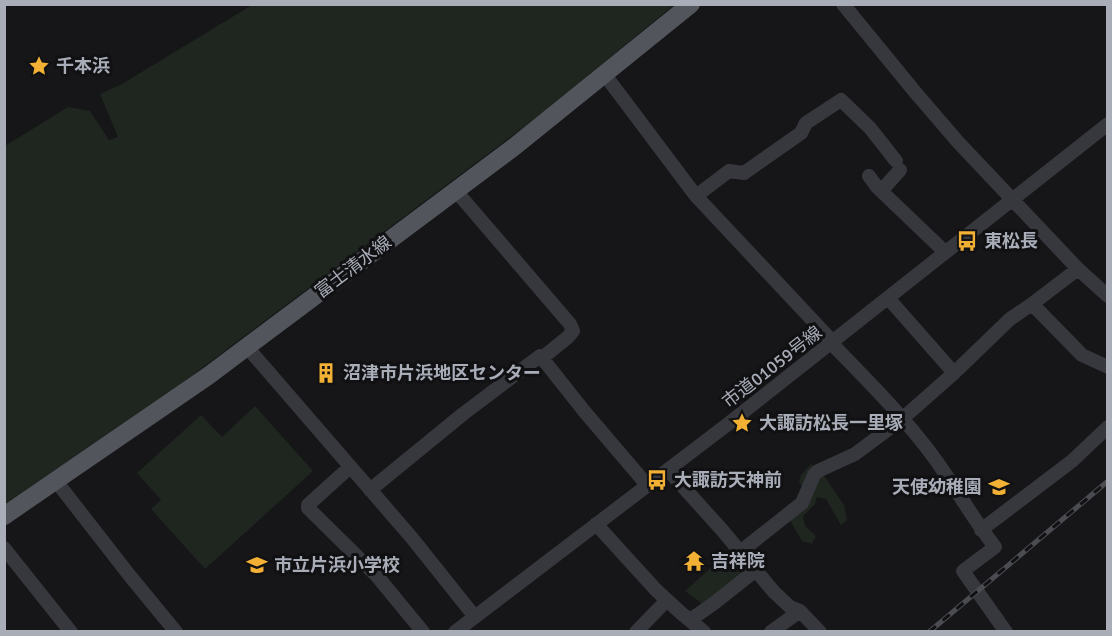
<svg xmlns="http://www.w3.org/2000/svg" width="1112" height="636" viewBox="0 0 1112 636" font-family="Signika,'Noto Sans JP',sans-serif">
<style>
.green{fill:#1e261f}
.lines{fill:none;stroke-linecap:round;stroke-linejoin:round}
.minor{stroke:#37383d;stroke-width:14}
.major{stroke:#53555c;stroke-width:18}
.rail-casing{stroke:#4a4c52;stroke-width:5}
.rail{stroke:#111113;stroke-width:3;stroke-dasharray:9;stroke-linecap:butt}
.labels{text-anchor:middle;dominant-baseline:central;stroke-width:6;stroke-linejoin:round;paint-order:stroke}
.poi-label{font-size:18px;font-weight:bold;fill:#a8adb8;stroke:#111113;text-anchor:start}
.street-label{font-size:18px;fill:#a8adb8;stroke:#111113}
</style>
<rect width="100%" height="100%" fill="#161618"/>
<path class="green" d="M252,5H674L537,117L186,380L5,504V146L68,107L90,111L109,140L118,137L100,94L122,84Z
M255,406L313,471L205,569L151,509L161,500L137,473L201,415L222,437Z
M811,464L820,470L844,505L847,520L841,525L826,499L817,497L815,504L803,516L805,526L816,536L812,544L802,541L789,519L805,492L799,482L801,475Z
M740,556L753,568L704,605L685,591L714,565L722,571Z"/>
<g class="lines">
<path class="minor" d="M843,4L915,92L958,142L1078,269L1108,296
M605,75L696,196L833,342L836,348C870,383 906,419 935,459C956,488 973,519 995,547L963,571L1006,632
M869,176L877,187L945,252
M456,191L570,324L573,331L568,337L542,358L584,411L647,485
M881,191L900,170
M696,196L729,171L744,173L801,133L806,123L841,100L870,128L896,161
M1078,269L1032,304L1082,355L1108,367
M888,298L954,373
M247,347L412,538L475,617
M350,467L308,505V508L377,576L423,632
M668,470L722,530L774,592L790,607L800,611L820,632
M56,481L130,576L176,632
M370,490L463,414L540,356L542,358
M596,524L656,590L681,613L704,632
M981,530L1072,461L1108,427
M4,548L71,632
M740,552L802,503L814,475L818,471L855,454L902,419L954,373L1010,319L1032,304
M690,620L713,604L756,570
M455,632L728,424L1108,124
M636,632L667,600
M771,632L800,611"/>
<path class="major" d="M4,516L208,376L514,147L691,4"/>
<g class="rail-casing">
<path id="rail" d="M929,632L1108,481"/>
</g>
<use href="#rail" class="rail"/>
</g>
<defs>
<g id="sight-bare" transform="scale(1.62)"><path d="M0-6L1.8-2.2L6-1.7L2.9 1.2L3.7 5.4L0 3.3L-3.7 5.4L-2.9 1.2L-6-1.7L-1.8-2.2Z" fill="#f2b134" stroke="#111113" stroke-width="2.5" paint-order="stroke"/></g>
<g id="bus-bare" transform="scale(1.62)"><path d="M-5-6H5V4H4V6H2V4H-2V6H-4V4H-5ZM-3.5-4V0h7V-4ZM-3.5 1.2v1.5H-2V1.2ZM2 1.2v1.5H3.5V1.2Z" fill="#f2b134" stroke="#111113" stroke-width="2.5" paint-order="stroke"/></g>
<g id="building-bare" transform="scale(1.62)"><path d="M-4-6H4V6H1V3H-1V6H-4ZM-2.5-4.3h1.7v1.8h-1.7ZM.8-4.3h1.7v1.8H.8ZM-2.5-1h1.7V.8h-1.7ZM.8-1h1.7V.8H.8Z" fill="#f2b134" stroke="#111113" stroke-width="2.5" paint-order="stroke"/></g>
<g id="school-bare" transform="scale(1.62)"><path d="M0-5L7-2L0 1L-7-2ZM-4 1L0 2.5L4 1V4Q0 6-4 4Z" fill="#f2b134" stroke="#111113" stroke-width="2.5" paint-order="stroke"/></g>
<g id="temple-bare" transform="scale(1.62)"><path d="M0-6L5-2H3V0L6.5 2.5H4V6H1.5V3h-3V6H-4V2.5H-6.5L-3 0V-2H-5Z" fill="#f2b134" stroke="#111113" stroke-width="2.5" paint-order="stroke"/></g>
</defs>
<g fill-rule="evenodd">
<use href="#sight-bare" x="39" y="66"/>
<use href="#bus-bare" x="967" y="241"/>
<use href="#building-bare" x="326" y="373"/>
<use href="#sight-bare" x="742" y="423"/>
<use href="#bus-bare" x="657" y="480"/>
<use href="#school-bare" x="999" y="487"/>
<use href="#temple-bare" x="694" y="561"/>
<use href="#school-bare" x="257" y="565"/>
</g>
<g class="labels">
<g class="poi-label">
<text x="56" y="66">千本浜</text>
<text x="984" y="241">東松長</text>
<text x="343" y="373">沼津市片浜地区センター</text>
<text x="759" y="423">大諏訪松長一里塚</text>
<text x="674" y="480">大諏訪天神前</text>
<text x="982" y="487" text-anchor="end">天使幼稚園</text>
<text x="711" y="561">吉祥院</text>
<text x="274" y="565">市立片浜小学校</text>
</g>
<g class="street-label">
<text transform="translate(353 267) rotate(-37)">富士清水線</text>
<text transform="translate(772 367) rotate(-38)">市道01059号線</text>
</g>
</g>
<rect width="1112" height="636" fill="none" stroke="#a8adb8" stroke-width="12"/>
</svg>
